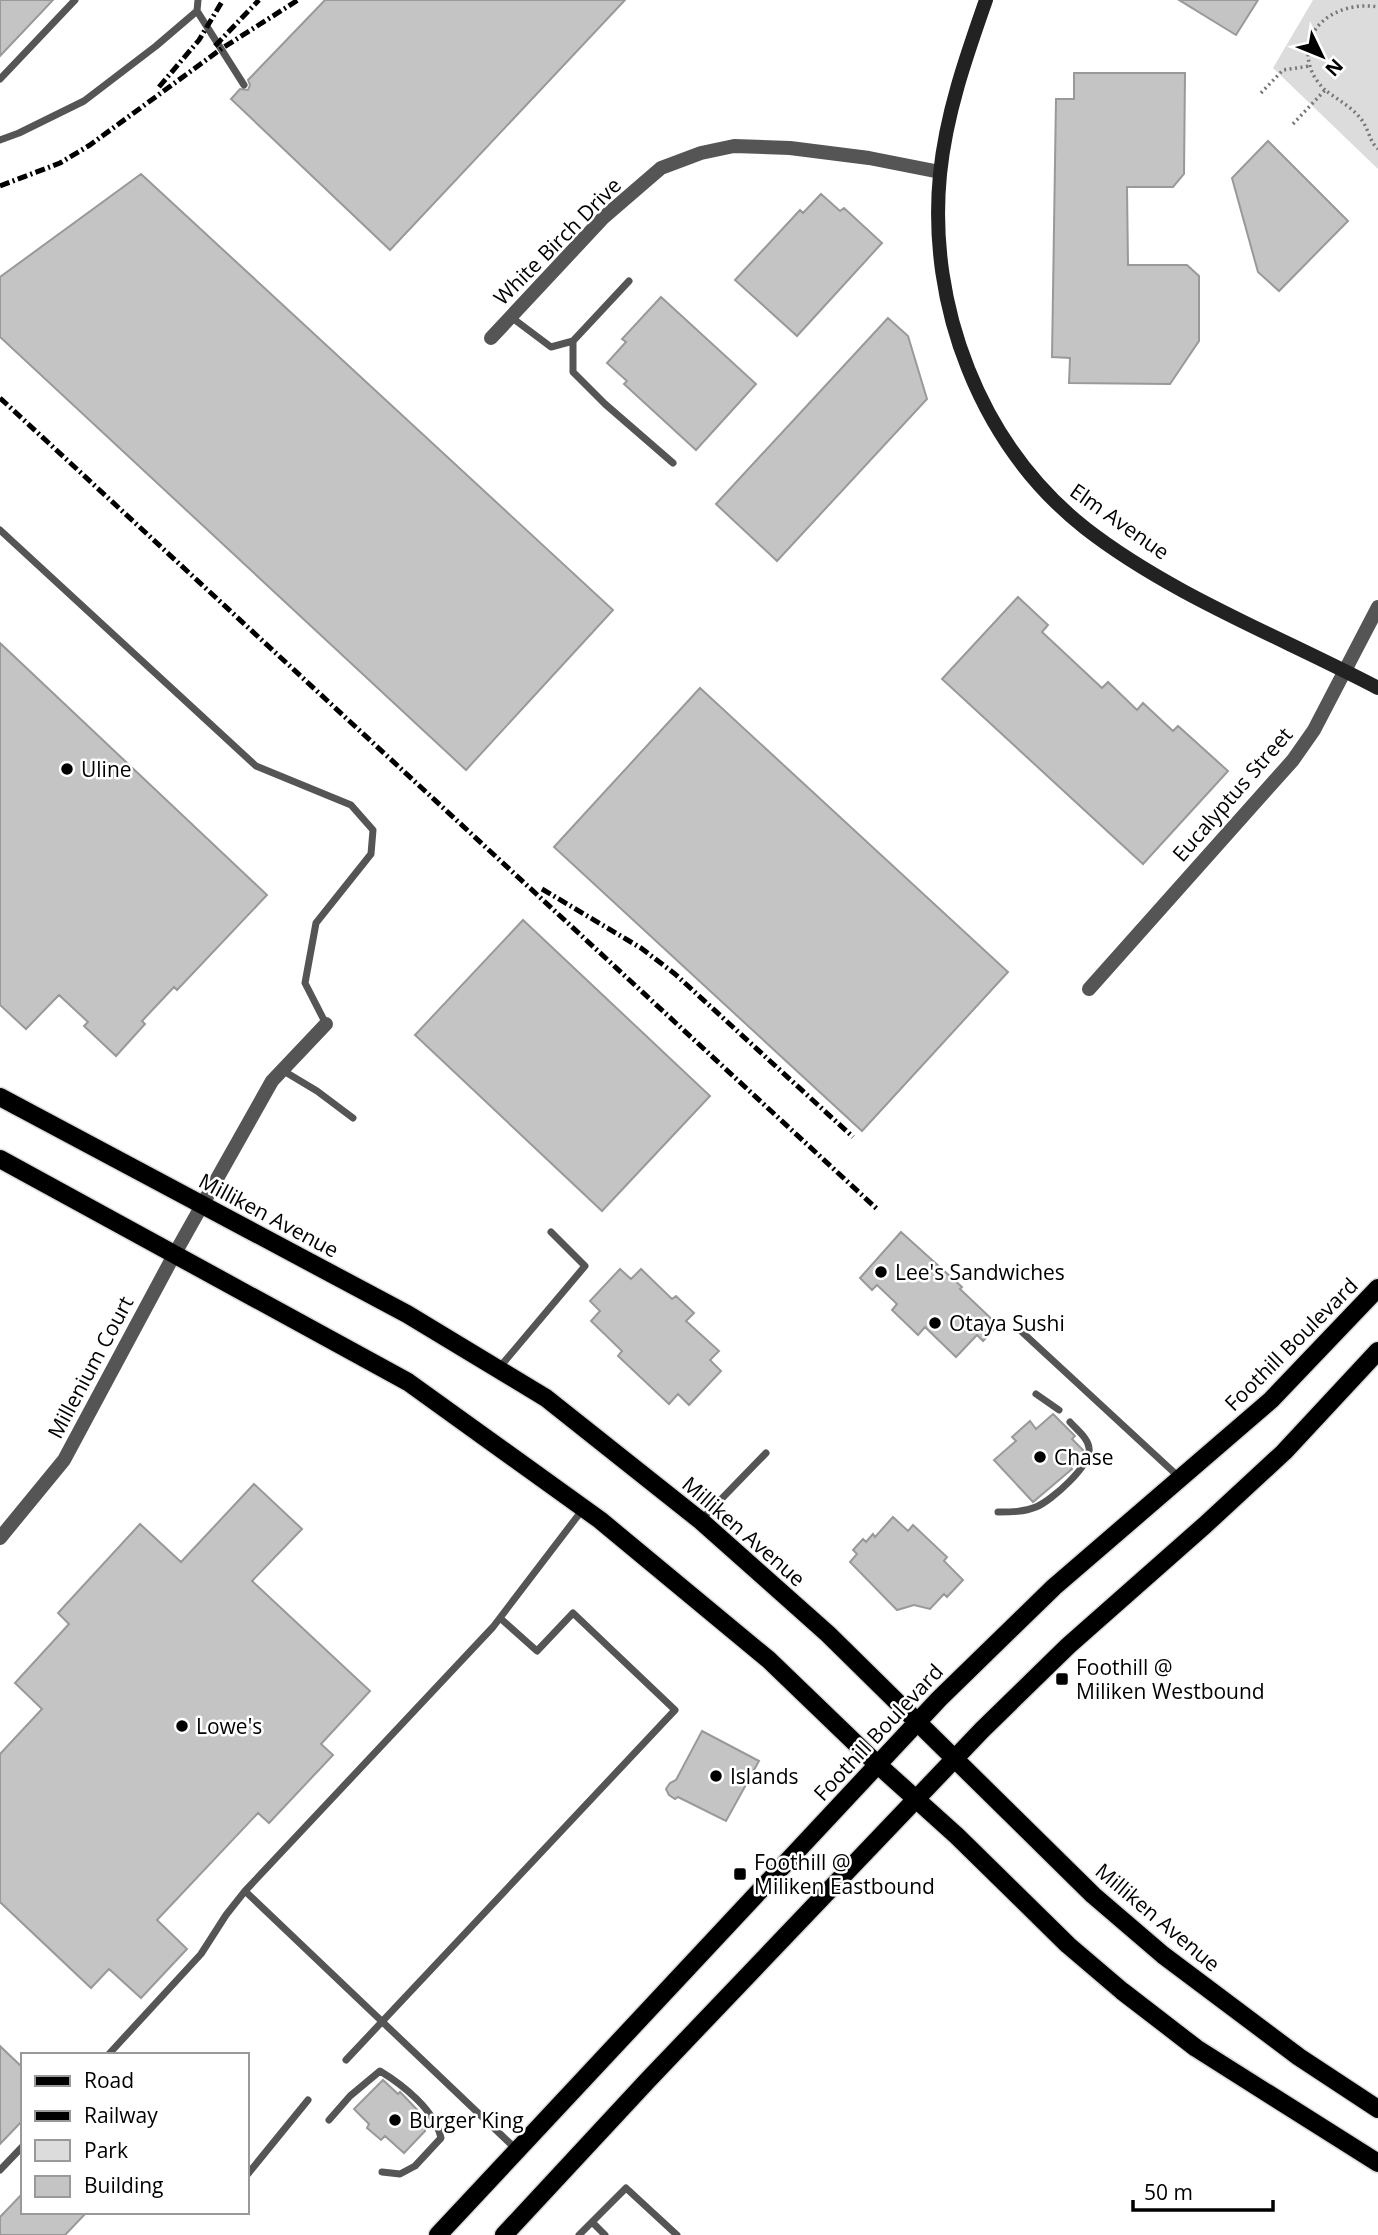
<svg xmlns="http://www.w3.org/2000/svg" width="1378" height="2235" viewBox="0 0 1378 2235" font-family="'Open Sans',sans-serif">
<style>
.green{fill:#dcdcdc}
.building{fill:#c4c4c4;stroke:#999;stroke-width:2}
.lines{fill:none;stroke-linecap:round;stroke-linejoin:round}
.primary-casing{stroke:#dbdbdb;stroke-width:21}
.path{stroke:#777;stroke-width:3.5;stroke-dasharray:2 3.5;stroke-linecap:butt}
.lane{stroke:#555;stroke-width:7}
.street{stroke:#555;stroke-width:14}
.secondary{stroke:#222;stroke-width:14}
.primary{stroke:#000;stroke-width:18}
.rail{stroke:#000;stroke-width:5;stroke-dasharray:10 3.5 2 3.5;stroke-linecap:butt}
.poi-dot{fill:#000;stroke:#fff;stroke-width:2.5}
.labels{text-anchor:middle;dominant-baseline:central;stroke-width:5;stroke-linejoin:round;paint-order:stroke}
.street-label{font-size:21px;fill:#000;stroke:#fff}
.poi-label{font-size:21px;fill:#000;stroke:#fff;text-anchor:start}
</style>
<rect width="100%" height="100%" fill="#fff"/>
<path class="green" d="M1313,0H1378V169L1273,68Z"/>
<path class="building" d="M0,0H53L0,56Z
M325,0H625L390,250L231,99L240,89L248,90L250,85L248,80Z
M1179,0H1258L1236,35Z
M1074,73H1185L1184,174L1173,187H1127L1128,265H1187L1199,276V341L1170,384L1069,383L1070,358L1052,357L1056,99H1074Z
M1268,141L1348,221L1279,291L1258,272L1232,178Z
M141,174L613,610L466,770L0,337V277Z
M821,194L840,211L844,208L882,243L797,336L735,280L800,210L803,213Z
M661,297L756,384L696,450L624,384L627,381L607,363L626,342L622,339Z
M888,318L908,336L927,399L777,561L716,504Z
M1018,597L1048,625L1042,632L1102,688L1108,682L1137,710L1143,703L1173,731L1178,726L1228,771L1143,864L942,679Z
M0,643L267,895L177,990L174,987L142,1021L145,1024L116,1056L84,1026L88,1022L59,995L26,1029L0,1005Z
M700,688L1008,972L862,1131L554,847Z
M523,920L710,1096L602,1211L415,1035Z
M901,1232L962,1287L960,1289L998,1325L983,1341L977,1335L956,1357L925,1327L918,1335L892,1310L897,1304L877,1285L872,1290L860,1278Z
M620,1269L631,1279L641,1269L672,1299L676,1296L694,1313L686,1321L719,1351L710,1360L721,1371L689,1405L678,1394L669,1404L618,1356L622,1351L591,1321L600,1311L590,1301Z
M1053,1414L1075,1436L1072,1439L1083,1450L1082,1453L1071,1467L1072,1469L1033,1502L994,1460L1016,1441L1012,1437L1030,1421L1036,1429Z
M254,1484L302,1529L252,1581L370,1691L321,1744L333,1755L269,1823L258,1813L157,1920L187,1949L141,1998L109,1969L91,1988L0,1902V1754L42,1709L15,1683L69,1624L58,1613L140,1524L181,1562Z
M893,1517L908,1531L913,1525L947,1557L944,1561L963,1580L947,1597L944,1594L930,1609L914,1605L897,1610L850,1562L857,1554L853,1550L863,1539L866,1542L873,1534L875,1537Z
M702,1731L759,1761L726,1821L678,1797L675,1799L669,1795L666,1789L670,1783L676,1780Z
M0,2046L23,2068V2120L0,2144Z
M383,2080L398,2094L400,2092L403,2095L425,2118V2131L404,2153L385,2136L381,2140L367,2128L369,2124L354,2109Z
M23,2193V2212H87L65,2235H0V2217Z"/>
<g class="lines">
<g class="primary-casing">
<path id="primary" d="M0,1097L407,1314L546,1398L701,1521L828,1634L1093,1895L1163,1955L1299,2057L1378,2109
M0,1159L408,1382L600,1520L769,1660L877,1764L957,1836L1068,1945L1122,1991L1196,2048L1378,2163
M438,2235L939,1699L1054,1587L1271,1400L1378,1288
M504,2235L648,2080L982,1730L1068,1646L1205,1525L1284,1452L1378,1351"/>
</g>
<path class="path" d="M1325,90C1320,85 1315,79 1312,72C1295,30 1336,0 1378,7
M1261,93L1283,70L1310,66
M1293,124L1325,90C1338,100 1352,107 1361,119C1369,129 1369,141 1378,149"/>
<path class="lane" d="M197,11L244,85
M0,79L75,0
M0,140L19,133L84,101L156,46L197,11L198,0
M511,317L551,347L573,341L629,281
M573,341V372L605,404L673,463
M0,530L256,766L351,805L373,830L371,854L316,923L305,983L326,1024
M282,1070L317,1091L353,1118
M1022,1332L1180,1478
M499,1368L585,1266L551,1232
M1036,1394L1059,1410
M998,1512C1011,1512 1024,1512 1036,1507C1051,1501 1092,1465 1089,1448C1088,1438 1077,1430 1070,1422
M701,1520L766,1453
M245,1891L517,2150
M108,2055L201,1954L226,1915L245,1891L493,1627L583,1509
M346,2060L675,1710L573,1613L537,1651L500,1618
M329,2120L350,2096L380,2071C403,2085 435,2110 441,2138L415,2166L400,2174L382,2172
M0,2170L23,2146
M247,2175L308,2100
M592,2222L605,2235
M579,2235L626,2188L677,2235"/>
<path class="street" d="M491,338L603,218L661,168L701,153L734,146L790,148L869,158L940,172
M1089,989L1293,760L1314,730L1378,607
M0,1538L64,1460L174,1255L272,1081L326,1024"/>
<path class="secondary" d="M986,0C966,57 946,114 940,174C927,305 980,445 1085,528C1171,595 1281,637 1378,688"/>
<use href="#primary" class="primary"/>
<path class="rail" d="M215,46L259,0
M159,87L199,40L223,0
M0,186L60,163L90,145L221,49L298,0
M0,398L877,1209
M542,889L641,948L675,974L853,1137"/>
</g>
<g class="poi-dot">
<circle cx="67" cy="769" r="7"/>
<circle cx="881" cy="1272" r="7"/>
<circle cx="935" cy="1323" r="7"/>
<circle cx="1040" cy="1457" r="7"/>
<rect x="1055" y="1672" width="14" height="14" rx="3.5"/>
<circle cx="182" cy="1726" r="7"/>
<circle cx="716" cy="1776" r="7"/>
<rect x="733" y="1867" width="14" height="14" rx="3.5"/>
<circle cx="395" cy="2120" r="7"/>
</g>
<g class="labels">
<g class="street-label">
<text transform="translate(557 241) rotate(-45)">White Birch Drive</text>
<text transform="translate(1120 521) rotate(35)">Elm Avenue</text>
<text transform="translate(1232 794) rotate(-49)">Eucalyptus Street</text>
<text transform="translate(269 1215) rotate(28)">Milliken Avenue</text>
<text transform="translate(1291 1344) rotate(-45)">Foothill Boulevard</text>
<text transform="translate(90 1367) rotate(-62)">Millenium Court</text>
<text transform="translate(744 1531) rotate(41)">Milliken Avenue</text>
<text transform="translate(878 1732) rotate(-47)">Foothill Boulevard</text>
<text transform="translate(1158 1917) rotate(40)">Milliken Avenue</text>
</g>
<g class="poi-label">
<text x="81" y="769">Uline</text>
<text x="895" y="1272">Lee's Sandwiches</text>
<text x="949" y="1323">Otaya Sushi</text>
<text x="1054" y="1457">Chase</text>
<text x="1076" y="1667">Foothill @<tspan x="1076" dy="24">Miliken Westbound</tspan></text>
<text x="196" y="1726">Lowe's</text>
<text x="730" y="1776">Islands</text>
<text x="754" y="1862">Foothill @<tspan x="754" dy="24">Miliken Eastbound</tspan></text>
<text x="409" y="2120">Burger King</text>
</g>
</g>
<rect x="21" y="2053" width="228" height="161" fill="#ffffff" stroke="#999999" stroke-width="2"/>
<rect x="35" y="2076" width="35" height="10" fill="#000000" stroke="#999999" stroke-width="2"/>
<text x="84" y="2088" font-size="21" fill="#000000">Road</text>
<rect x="35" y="2111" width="35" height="10" fill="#000000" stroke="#999999" stroke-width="2"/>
<text x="84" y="2123" font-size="21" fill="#000000">Railway</text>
<rect x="35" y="2140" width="35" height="21" fill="#dcdcdc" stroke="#999999" stroke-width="2"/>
<text x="84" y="2158" font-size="21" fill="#000000">Park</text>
<rect x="35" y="2176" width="35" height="21" fill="#c4c4c4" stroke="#999999" stroke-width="2"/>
<text x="84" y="2193" font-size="21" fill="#000000">Building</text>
<g transform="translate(1322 56) rotate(133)" stroke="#ffffff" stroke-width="5" paint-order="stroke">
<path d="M0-5L12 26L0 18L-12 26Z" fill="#000000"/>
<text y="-10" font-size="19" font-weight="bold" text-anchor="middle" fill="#000000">N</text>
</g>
<path d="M1133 2200v10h140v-10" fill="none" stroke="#000000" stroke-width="3.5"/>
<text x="1144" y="2200" font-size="21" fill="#000000" stroke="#ffffff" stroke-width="5" paint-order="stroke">50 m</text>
</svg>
